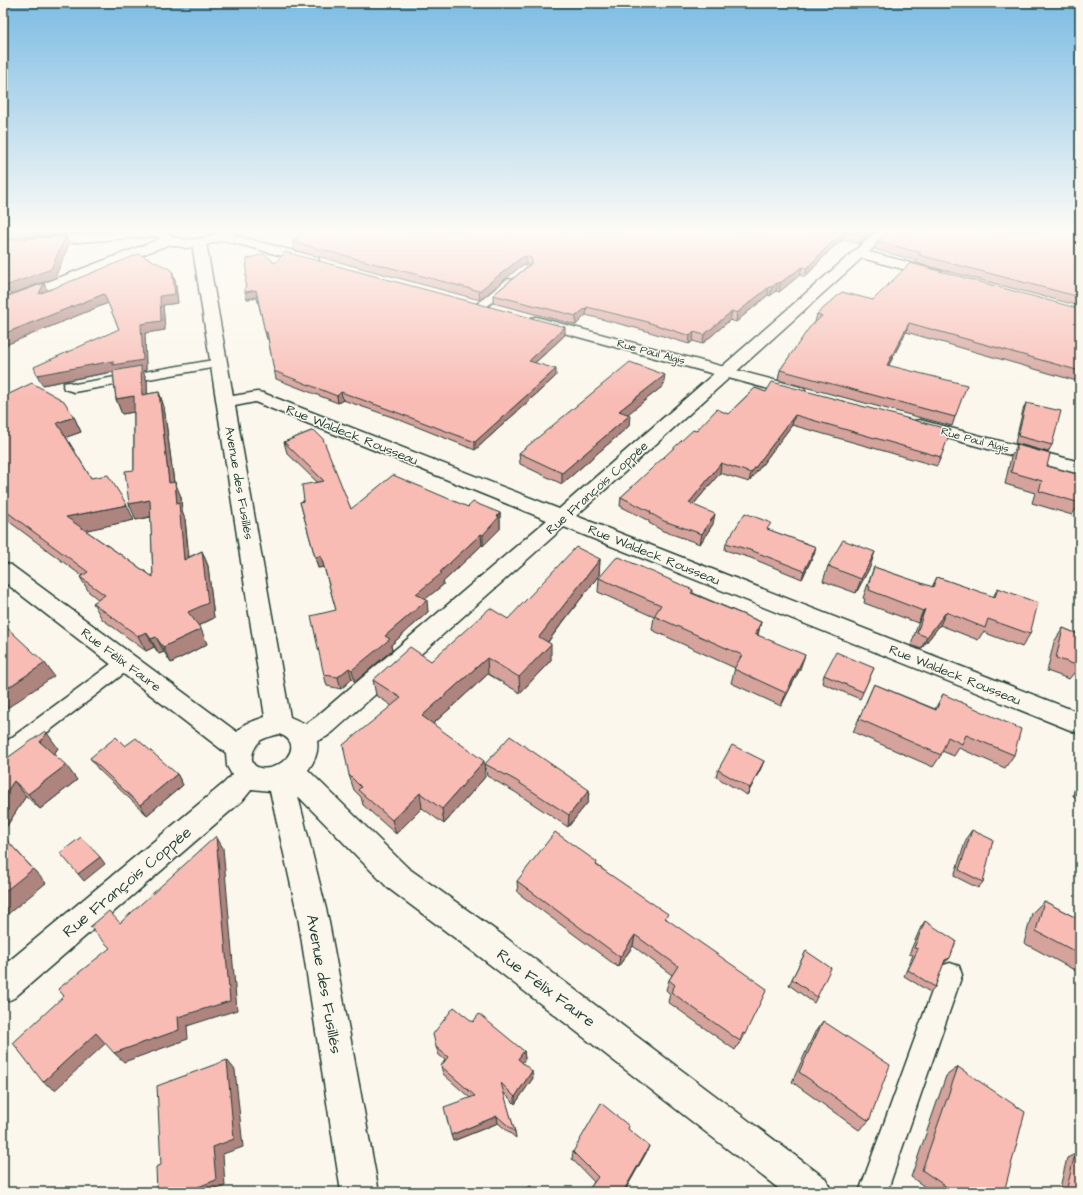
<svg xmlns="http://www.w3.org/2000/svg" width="1083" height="1195" viewBox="0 0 1083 1195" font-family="'Architects Daughter',sans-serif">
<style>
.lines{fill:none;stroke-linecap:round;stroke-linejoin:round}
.lane-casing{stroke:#1f3d34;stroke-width:3}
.street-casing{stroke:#1f3d34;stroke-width:3}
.secondary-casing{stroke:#1f3d34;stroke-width:3}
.lane{fill:#fbf7ec;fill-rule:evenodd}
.street{fill:#fbf7ec;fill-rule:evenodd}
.secondary{fill:#fbf7ec;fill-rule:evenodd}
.wall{fill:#d5a29c;stroke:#1f3d34}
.shaded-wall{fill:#ae847f;stroke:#1f3d34}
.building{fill:#f8bcb5;stroke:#1f3d34}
.labels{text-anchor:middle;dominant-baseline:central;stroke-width:3;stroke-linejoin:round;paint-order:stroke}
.far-street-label{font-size:11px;fill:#1f3d34;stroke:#fbf7ec}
.street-label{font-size:13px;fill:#1f3d34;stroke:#fbf7ec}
.near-street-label{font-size:16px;fill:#1f3d34;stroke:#fbf7ec}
</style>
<rect width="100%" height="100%" fill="#fbf7ec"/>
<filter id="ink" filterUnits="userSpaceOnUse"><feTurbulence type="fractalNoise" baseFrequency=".025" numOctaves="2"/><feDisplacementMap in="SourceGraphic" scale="8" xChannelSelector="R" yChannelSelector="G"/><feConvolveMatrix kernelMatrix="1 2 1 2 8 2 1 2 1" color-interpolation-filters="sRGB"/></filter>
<g filter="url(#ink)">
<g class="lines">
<g class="lane-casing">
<path id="lane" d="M510,279L515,282L514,284L485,308H477L475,306L477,304L506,280Z
M219,359L223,360L225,363L223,366L74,392L64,389L63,386L64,383L69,382L75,384Z
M125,656L131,658L134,663L131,668L10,761L3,764V744L119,658Z
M950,963L959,966L962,975L887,1192H859L938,975L941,966Z"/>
</g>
<g class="street-casing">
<path id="street" d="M877,231H890L869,252L941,271L943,274L941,277L936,278L862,258L576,516L1080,713V734L564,527L334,731L326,737L317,741C319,752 314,762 308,770L408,868L501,934L826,1179L832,1192H783L479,956L388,888L298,796L328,917L379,1192H341L298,917L270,791L252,789L243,800L14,998L3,1003V966L223,784L232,775L227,766L226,753L3,581V563L11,565L237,732L245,724L265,717L192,243L194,240H204L206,243L233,396L257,392L263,393L559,509ZM255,402L547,520L316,717L306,724L290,717L235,406ZM279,734C308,744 279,773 260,768C245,764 254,746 261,740C267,737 273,736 279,734Z
M168,236L173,237L174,240L173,243L3,308V299Z"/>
</g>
<g class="secondary-casing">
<path id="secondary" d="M129,231H169V234L173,237L186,240L204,238L222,231H236L233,235L317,257L319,260L317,263L312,264L223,240L206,245L186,248L164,243L157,236L3,248V240Z
M536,317L804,388L806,392L804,396L798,397L531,324L529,321L531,318Z
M920,420L1080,462V474L914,429L911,425L914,421Z"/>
</g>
<use href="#lane" class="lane"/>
<use href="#street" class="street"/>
<use href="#secondary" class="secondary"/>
</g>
<path class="wall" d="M3,231H76L74,233L3,239Z
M303,231H875L859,244L843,240L831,249L805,277L800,275L779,292L776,291L770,296L768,295L736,322L730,320L702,344L693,341L689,344L643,330L586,315L576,325L493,303V295L529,265H526L521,266L480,300L294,250L293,242Z
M1080,231V306L916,263L917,261L874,249L877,241Z
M275,263L565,335L535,363L556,376L475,450L395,418L343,400L338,403L276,379L268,339H267L257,298L247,299Z
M175,279L178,303L163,305L165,330L145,333L146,370L143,371L147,381V394L159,392L164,407L174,482L181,497L182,512L185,519L189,557L202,551L208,566L214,618L198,626L207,644L171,663L164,652L159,654L154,647L146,651L102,619L93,603L99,600L89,592L80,577L82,576L3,517V397L74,417L81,432L66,437L91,478L134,520L85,530L153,577L151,517L136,520L134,470V412L122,414L116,399L113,372L42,385L119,329L108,303L3,346V298L47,290Z
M873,300L1080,309V382L906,332L889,365L955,417L952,426L778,380L780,370L815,322L817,314Z
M663,386L627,414L629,426L562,484L520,464L519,453Z
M755,388L941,457L937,466L792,425L749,482L720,473L693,505L713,524L700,544L663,531L649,523V521L620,506L621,497L696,431L728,414Z
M1080,396V407L1077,406Z
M1026,403L1052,445L1048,452L1015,443L1023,410Z
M314,430L351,509L468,507L500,513V529L483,546L482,545L443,582V585L425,599L428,612L391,645L392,650L355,682L352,679L341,689L327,686L324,675L336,610L324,567L318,568L300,502L304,501L317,482L287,453L284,442Z
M1017,445L1047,466L1080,503L1072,515L1032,503L1035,493L1005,484L1011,457Z
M769,530L816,547L814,554L802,579L751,558L725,550L726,543Z
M600,559L599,575L548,642L551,660L520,693L488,674L433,724L485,777L444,824L422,808L396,834L363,805L361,797L354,790L349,775L392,706L376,695L373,680L431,661L508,619Z
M828,566L870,567L856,593L823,581Z
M874,567L932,587L937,577L993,597L998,588L1030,634L1022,647L983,632L978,640L940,625L921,649L911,645L919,621L918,623L864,603L865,599L863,598Z
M599,578L693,590V593L761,622L758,635L800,669L781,706L731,683L735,668L652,630L654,617L598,592Z
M1063,628L1080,635V676L1074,673L1069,679L1047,671L1054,642Z
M874,668L860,699L822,683L824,675Z
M874,684L935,709L943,694L1014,755L1005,768L959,748L954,756L942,751L941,755L933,767L853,732Z
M125,746L177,774L183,785L147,815L98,769L90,758Z
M58,748L54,754L77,780L40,809L26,796L3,832V761Z
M764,761L761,768L747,795L716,777L718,770Z
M485,764L589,790L588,802L568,827L515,792L487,776Z
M1080,764V799L1073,796L1079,765Z
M972,830L983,882L978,888L954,876L967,837Z
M597,865L667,919L745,1034L740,1044L739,1043L735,1050L668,1002L670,994L666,990L669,980L672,975L633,946L618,967L518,893L517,881Z
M1044,901L1080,920V973L1024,943L1032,913Z
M925,921L944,963L943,964L935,987L930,992L904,976L913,955L909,954L921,927Z
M806,951L817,997L814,1003L789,985Z
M823,1021L869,1121L859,1130L792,1082L815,1032Z
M473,1022L524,1051L525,1059L522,1062L533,1078L515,1104L503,1092L515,1132L516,1138L498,1123L453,1141L470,1098L443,1074L441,1066L445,1060L439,1055L436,1047Z
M958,1067L1004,1192H932L911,1177L946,1076Z
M649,1146L646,1153L624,1192H589L590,1188L594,1182L572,1159L573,1152Z
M1075,1154L1080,1192H1059L1067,1158Z"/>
<path class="shaded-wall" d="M868,231H875L859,244L862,236Z
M845,232L843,240L831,249L805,277L807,268L833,241Z
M66,236L69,244L55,278L3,297V287Z
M526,256V265L521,266L480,300L479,291L521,258Z
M802,267L800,275L779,292L780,283Z
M172,270L175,279L178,303L163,305L165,330L145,333L146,370L143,371L147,381L148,410L116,371L42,385L37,375L141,324L160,296Z
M778,282L776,291L770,296L772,287Z
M44,283L48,292L39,294Z
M769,287L768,295L736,322L737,313Z
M256,290L257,297L247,299L245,292Z
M104,294L108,303L3,346V334Z
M587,307L586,315L576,325V316Z
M732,311L730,320L702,344L704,335Z
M909,323L906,332L884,374L887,365Z
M565,327V335L529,368V361Z
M265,332H267L269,339H267Z
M694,332L693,341L689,344L690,336Z
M556,369V376L475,450V442Z
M665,375L663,386L618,422L619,411Z
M159,392L164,407L176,499L169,483Z
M341,392L343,400L338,403L337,396Z
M134,396L140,411L122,414L116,399Z
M630,415L629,426L562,484V473Z
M795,415L792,425L749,482L751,473Z
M74,417L81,432L64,438L57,423Z
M721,463L720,473L687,512L689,503Z
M175,482L181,497L182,512L185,519L190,575L184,560L177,504Z
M150,500L157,515L136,520L129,504Z
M127,505L134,520L74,533L66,517Z
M500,513V529L483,546V535Z
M715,514L713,524L700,544L702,534Z
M481,534L482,545L443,582V585L418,605L416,594Z
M816,547L814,554L802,579L804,571Z
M202,551L208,566L214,618L195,627L188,612Z
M875,552L870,567L856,593L861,579Z
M321,556L324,567L318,568L315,557Z
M600,559L599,575L539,653V637Z
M427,600L428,612L391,645L392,650L355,682L352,670L385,636Z
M925,609L918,623L923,611Z
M946,612L940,625L921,649L927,637Z
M761,622L757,636L755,634Z
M201,629L207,644L171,663L163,647Z
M146,632L154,647L146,651L138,636Z
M156,637L164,652L159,654L151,639Z
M551,644V660L520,693L519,677Z
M805,655L800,669L781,706L786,693Z
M487,658L488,674L425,731L422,716Z
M45,663L54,676L3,711V691Z
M349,668L352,679L341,689L338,677Z
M47,733L58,748L52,757L40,742Z
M484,761L485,777L444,824L442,809Z
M764,761L761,768L747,795L750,788Z
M66,765L77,780L40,809L28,794Z
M177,774L183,785L147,815L140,805Z
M14,781L26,796L3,832V797Z
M589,790L588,802L568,827L569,815Z
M420,793L422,808L396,834L392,820Z
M3,836L46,883L3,918Z
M216,836L223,848L237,1010L187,1026L188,1039L124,1062L114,1053L178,1017Z
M100,857L105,864L84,881L78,874Z
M635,935L633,946L618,967L620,957Z
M950,958L944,963L940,966L945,960Z
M96,1033L107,1042L55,1090L43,1082Z
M524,1051L525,1059L519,1067L518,1059Z
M227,1060L235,1070L243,1147L223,1154L225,1186L211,1192H185L213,1147Z
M532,1071L533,1078L515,1104V1097Z
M497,1116L498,1123L453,1141L451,1135Z
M649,1146L646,1153L624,1192H623Z"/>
<path class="building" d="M303,231H868L862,236L845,232L833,241L807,268L802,267L780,283L778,282L772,287H769L737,313L732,311L704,335L694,332L690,336L644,321L587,307L576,316L493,295L531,264L532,261L531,258L526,256L521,258L479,291L293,242Z
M887,231H1080V297L919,255L921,253L877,241Z
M66,236L51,269L3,287V240Z
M285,252L565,327L529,361L556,369L475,442L393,411L341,392L337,396L274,371L267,332H265L256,290L245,292L247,259L264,254L275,263Z
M139,254L172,270L175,294L160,296L161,321L141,324L143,360L113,365V361L37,375L34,367L119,329L104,294L3,334V298L44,283L39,294Z
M910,263L1080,309V371L909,323L887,365L967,385L955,417L780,370L809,328L822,316L817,314L842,292L873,300Z
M630,362L665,375L619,411L630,415L562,473L519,453Z
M141,366L142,395L159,392L169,483L175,482L177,504L179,503L184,560L202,551L208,603L188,612L201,629L163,647L156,637L151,639L146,632L138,636L93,603L105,595L80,577L88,572L3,509V397L32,383L64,401L74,417L57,423L91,478L108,475L127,505L66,517L153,577L150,500L129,504L125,471L134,470V396L116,399L113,371Z
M772,382L951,430L941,457L795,415L751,473L721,463L689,503L715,514L702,534L664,521L650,513L651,512L621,497L693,430L696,431L717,409L728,414L755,388L766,392Z
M1026,403L1061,411L1052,445L1018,436Z
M314,430L323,439L351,509L393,475L468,507L473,502L500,513L497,516L499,517L483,535L481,534L440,572L442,573L416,594L427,600L385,636L390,639L352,670L349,668L338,677L324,675L311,616L336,610L321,556L315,557L300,502L304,501L302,485L324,481L284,442Z
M1017,445L1050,454L1047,466L1080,475V503L1039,491L1042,481L1011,472Z
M745,513L771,523L767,529L816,547L804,571L753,551L726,543Z
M843,540L875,552L861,579L828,566Z
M576,547L600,559L539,637L551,644L519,677L487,658L422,716L484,761L442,809L420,793L392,820L358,790L361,787L349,775L343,745L401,698L373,680L410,647L431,661L490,608L508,619Z
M619,557L693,590L691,593L761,622L755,634L805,655L786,693L734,669L742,655L654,616L661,605L599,578L616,558Z
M874,567L933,587L937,577L995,597L998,588L1038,603L1030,634L988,619L985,628L946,612L927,637L917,633L925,609L923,611L869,590L870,587L868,586Z
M3,624L45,663L3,691Z
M1063,628L1080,635V662L1079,666L1056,658Z
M836,652L874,668L863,692L824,675Z
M874,684L936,710L943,694L1021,729L1014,755L966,735L962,744L948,737L941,755L859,719Z
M45,731L47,733L40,742L66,765L28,794L14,781L3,797V761Z
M510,736L589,790L569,815L515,780L485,764Z
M116,737L125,746L136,738L177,774L140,805L90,758Z
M732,745L764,761L750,788L718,770Z
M972,830L993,840L983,882L959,870Z
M555,832L597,862L596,865L668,914L665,918L767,989L745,1034L743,1033L740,1041L671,992L675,985L669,980L678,966L635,935L620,957L517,881Z
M3,836L33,869L3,893Z
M216,836L230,1001L178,1017L179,1030L114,1053L96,1033L43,1082L13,1043L64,996L58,989L110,948L90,927L109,911L120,923Z
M81,837L100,857L78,874L60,853Z
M1044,901L1080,920V954L1036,931Z
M925,921L956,941L950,958L945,960L935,987L908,970L918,949L914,948Z
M806,951L831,968L817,997L792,979Z
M454,1007L473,1022L479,1014L524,1051L518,1059L532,1071L515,1097L501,1083L515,1132L497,1116L451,1135L444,1107L475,1096L441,1066L448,1057L436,1047L433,1034Z
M823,1021L890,1065L869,1121L799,1072Z
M227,1060L234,1139L213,1147L216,1180L185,1192H157L156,1167L161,1165L157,1086Z
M958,1067L1025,1112L1004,1192H954L922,1170Z
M601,1103L629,1126L628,1129L649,1146L623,1192H594L590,1188L598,1177L573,1152Z
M1075,1154L1080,1158V1192H1066Z
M531,1186L533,1192H516Z"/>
</g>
<linearGradient id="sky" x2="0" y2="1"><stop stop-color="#7dbce4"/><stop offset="0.58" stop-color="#fdfbf6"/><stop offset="1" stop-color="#fdfbf6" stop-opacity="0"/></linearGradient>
<rect width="1083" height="398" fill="url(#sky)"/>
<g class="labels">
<g class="far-street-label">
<text transform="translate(651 352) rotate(15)">Rue Paul Algis</text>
<text transform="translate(975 440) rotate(15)">Rue Paul Algis</text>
</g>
<g class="street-label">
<text transform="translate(352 435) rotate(22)">Rue Waldeck Rousseau</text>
<text transform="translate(239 483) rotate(80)">Avenue des Fusillés</text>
<text transform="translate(597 488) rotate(-42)">Rue François Coppée</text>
<text transform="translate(654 555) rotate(22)">Rue Waldeck Rousseau</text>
<text transform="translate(121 660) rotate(37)">Rue Félix Faure</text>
<text transform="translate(955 675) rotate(22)">Rue Waldeck Rousseau</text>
</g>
<g class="near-street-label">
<text transform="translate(127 882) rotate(-40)">Rue François Coppée</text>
<text transform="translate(324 984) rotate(80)">Avenue des Fusillés</text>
<text transform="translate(546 988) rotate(37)">Rue Félix Faure</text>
</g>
</g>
<rect width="1083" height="1195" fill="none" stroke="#fbf7ec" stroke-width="16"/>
<rect x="8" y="8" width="1067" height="1179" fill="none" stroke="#1f3d34" stroke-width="1.5" filter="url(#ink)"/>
</svg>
